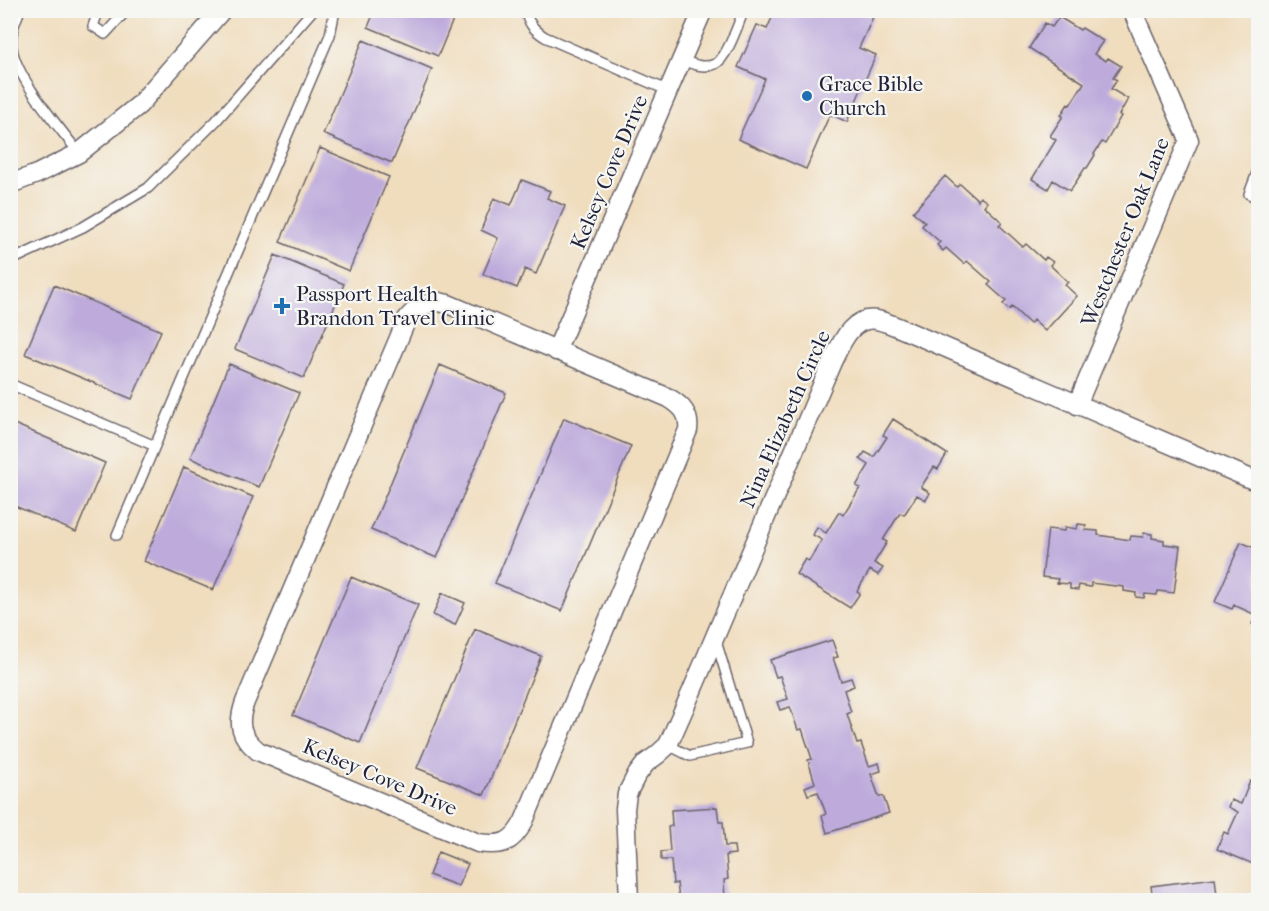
<svg xmlns="http://www.w3.org/2000/svg" width="1269" height="911" viewBox="0 0 1269 911" font-family="'IM FELL French Canon',serif">
<style>
.building{fill:#beabdc}
.lines{fill:none;stroke-linecap:round;stroke-linejoin:round}
.service-casing{stroke:#6a6369;stroke-width:12}
.minor-casing{stroke:#6a6369;stroke-width:21}
.service{stroke:#fff;stroke-width:9}
.minor{stroke:#fff;stroke-width:18}
.poi-dot{fill:#1f6fb2;stroke:#f6f6f2;stroke-width:2}
.labels{text-anchor:middle;dominant-baseline:central;stroke-width:4.5;stroke-linejoin:round;paint-order:stroke}
.poi-label{font-size:21px;fill:#22223b;stroke:#f6f6f2;text-anchor:start}
.street-label{font-size:21px;fill:#22223b;stroke:#f6f6f2}
</style>
<rect width="100%" height="100%" fill="#f6f6f2"/>
<filter id="ink" filterUnits="userSpaceOnUse"><feTurbulence type="fractalNoise" baseFrequency=".0167" numOctaves="2"/><feDisplacementMap in="SourceGraphic" scale="12" xChannelSelector="R" yChannelSelector="G"/><feConvolveMatrix kernelMatrix="1 2 1 2 8 2 1 2 1" color-interpolation-filters="sRGB"/></filter>
<filter id="wash" filterUnits="userSpaceOnUse"><feTurbulence type="fractalNoise" baseFrequency=".008" numOctaves="4" result="noise"/><feDisplacementMap in="SourceGraphic" scale="24" xChannelSelector="R" yChannelSelector="G"/><feGaussianBlur stdDeviation="1.35" result="paint"/><feColorMatrix in="noise" values="0 0 0 0 0 0 0 0 0 0 0 0 0 0 0 0 0 1.4 0 .05"/><feComposite in="paint" operator="in"/></filter>
<g filter="url(#wash)">
<rect width="100%" height="100%" fill="#f0ddbe"/>
<g id="blocks">
<path class="building" d="M375,10H457L438,56L368,27Z
M795,10H859L873,17L859,48L876,55L847,122L830,114L806,169L738,139L765,79L738,67L757,25L767,29L775,11L792,18Z
M1059,17L1080,30L1082,28L1103,41L1094,54L1106,61L1108,58L1121,66L1113,78L1117,80L1111,89L1128,99L1119,115L1121,116L1105,144L1102,142L1094,154L1095,155L1087,168H1085L1070,191L1053,180L1048,189L1032,179L1056,140L1050,136L1063,116L1061,115L1068,104L1070,105L1084,83L1029,48L1045,23L1052,27Z
M363,40L432,69L392,163L323,134Z
M320,148L389,177L349,271L280,242Z
M945,176L957,187L960,184L978,200L980,197L987,202L984,206L1002,222L999,225L1023,247L1026,244L1044,260L1046,257L1053,262L1050,265L1068,282L1065,285L1077,296L1045,331L1033,320L1030,324L1012,307L1009,310L1003,304L1006,301L988,285L991,282L967,261L964,264L946,248L943,251L937,245L940,242L922,226L925,222L913,212Z
M522,180L550,191L547,198L565,206L536,274L525,269L517,288L483,274L498,238L481,230L494,198L511,205Z
M275,255L344,284L304,378L235,349Z
M54,285L161,331L132,399L25,354Z
M229,364L299,393L259,487L190,458Z
M440,365L506,393L437,558L371,530Z
M564,418L631,446L562,611L495,583Z
M893,419L947,454L938,469L934,467L921,487L930,493L926,500L917,495L904,515L900,513L883,540L887,542L874,563L883,568L878,575L870,570L857,591L860,593L850,608L796,574L805,559L809,561L822,540L813,535L817,527L826,533L839,512L843,515L860,488L856,486L869,465L860,459L865,452L874,457L887,437L883,435Z
M12,423L105,463L76,532L10,504V427Z
M184,467L253,497L213,590L144,561Z
M1078,524L1086,525L1085,530L1098,531V535L1130,540L1131,536L1143,537L1144,533L1152,534V538L1164,540V544L1180,546L1174,593L1158,591L1157,595L1145,594L1144,598L1136,597V593L1124,591V587L1091,583V587L1079,585L1078,590L1070,589V584L1057,583L1058,579L1042,577L1048,529L1064,531L1065,527L1077,529Z
M1241,542L1257,549L1255,553L1258,555V627L1252,624L1256,615L1234,605L1232,609L1215,602Z
M351,577L418,605L360,743L293,715Z
M442,593L465,603L455,625L433,615Z
M475,629L541,656L484,795L417,768Z
M832,640L838,657L833,658L841,681L851,678L854,686L844,690L851,712L847,714L857,744L861,743L869,766L879,763L881,771L871,774L879,797L883,796L889,813L827,833L822,816L826,814L818,792L808,795L805,787L815,783L808,760L812,759L802,729L798,730L790,707L780,710L777,702L788,699L780,676L776,677L770,660Z
M1258,773V866L1217,849L1224,832L1228,834L1238,812L1228,807L1231,800L1241,804L1250,781L1255,783Z
M717,807L719,822H723L725,846H734L735,854L726,855L728,879L724,880L725,900H679L677,883L673,884L671,860H661V852L670,851L668,827L672,826L671,810Z
M438,852L468,864L458,886L429,875Z
M1215,878L1217,895L1213,896L1214,900H1153L1151,886Z"/>
</g>
</g>
<g filter="url(#ink)">
<use href="#blocks" fill-opacity="0" stroke="#6a6369" stroke-width="1.5"/>
<g class="lines">
<g class="service-casing">
<path id="service" d="M20,10C15,22 10,34 12,47C15,77 60,128 79,153
M99,10L93,26L105,34L127,10
M525,10C528,23 534,30 545,37L669,91
M682,60C692,64 704,69 715,64C727,59 738,24 744,10
M1258,170L1249,194L1258,198
M10,259L16,258L83,227L148,188L216,121L313,10
M10,384L155,446
M117,535L330,35L335,10
M668,745L690,756L747,743L716,641"/>
</g>
<g class="minor-casing">
<path id="minor" d="M10,184L37,174L79,153L139,105L222,10
M439,302L448,304L669,398C682,406 690,414 688,430L524,821C512,844 502,846 478,843L258,751C240,736 237,724 245,702L407,319C416,308 424,303 439,302Z
M556,351L703,10
M1077,405L1189,140L1132,10
M629,900L625,809L627,794L636,776L646,763L657,755L668,745L691,693L832,362C841,344 852,315 877,320C885,322 893,325 900,328L1258,482"/>
</g>
<use href="#service" class="service"/>
<use href="#minor" class="minor"/>
</g>
</g>
<g class="poi-dot">
<circle cx="807" cy="96" r="6"/>
<path d="M279 297h6v6h6v6h-6v6h-6v-6h-6v-6h6z"/>
</g>
<g class="labels">
<g class="poi-label">
<text x="819" y="84">Grace Bible<tspan x="819" dy="24">Church</tspan></text>
<text x="296" y="294">Passport Health<tspan x="296" dy="24">Brandon Travel Clinic</tspan></text>
</g>
<g class="street-label">
<text transform="translate(609 172) rotate(-67)">Kelsey Cove Drive</text>
<text transform="translate(1125 232) rotate(-68)">Westchester Oak Lane</text>
<text transform="translate(785 419) rotate(-66)">Nina Elizabeth Circle</text>
<text transform="translate(380 777) rotate(23)">Kelsey Cove Drive</text>
</g>
</g>
<rect width="1269" height="911" fill="none" stroke="#f6f6f2" stroke-width="36"/>
</svg>
